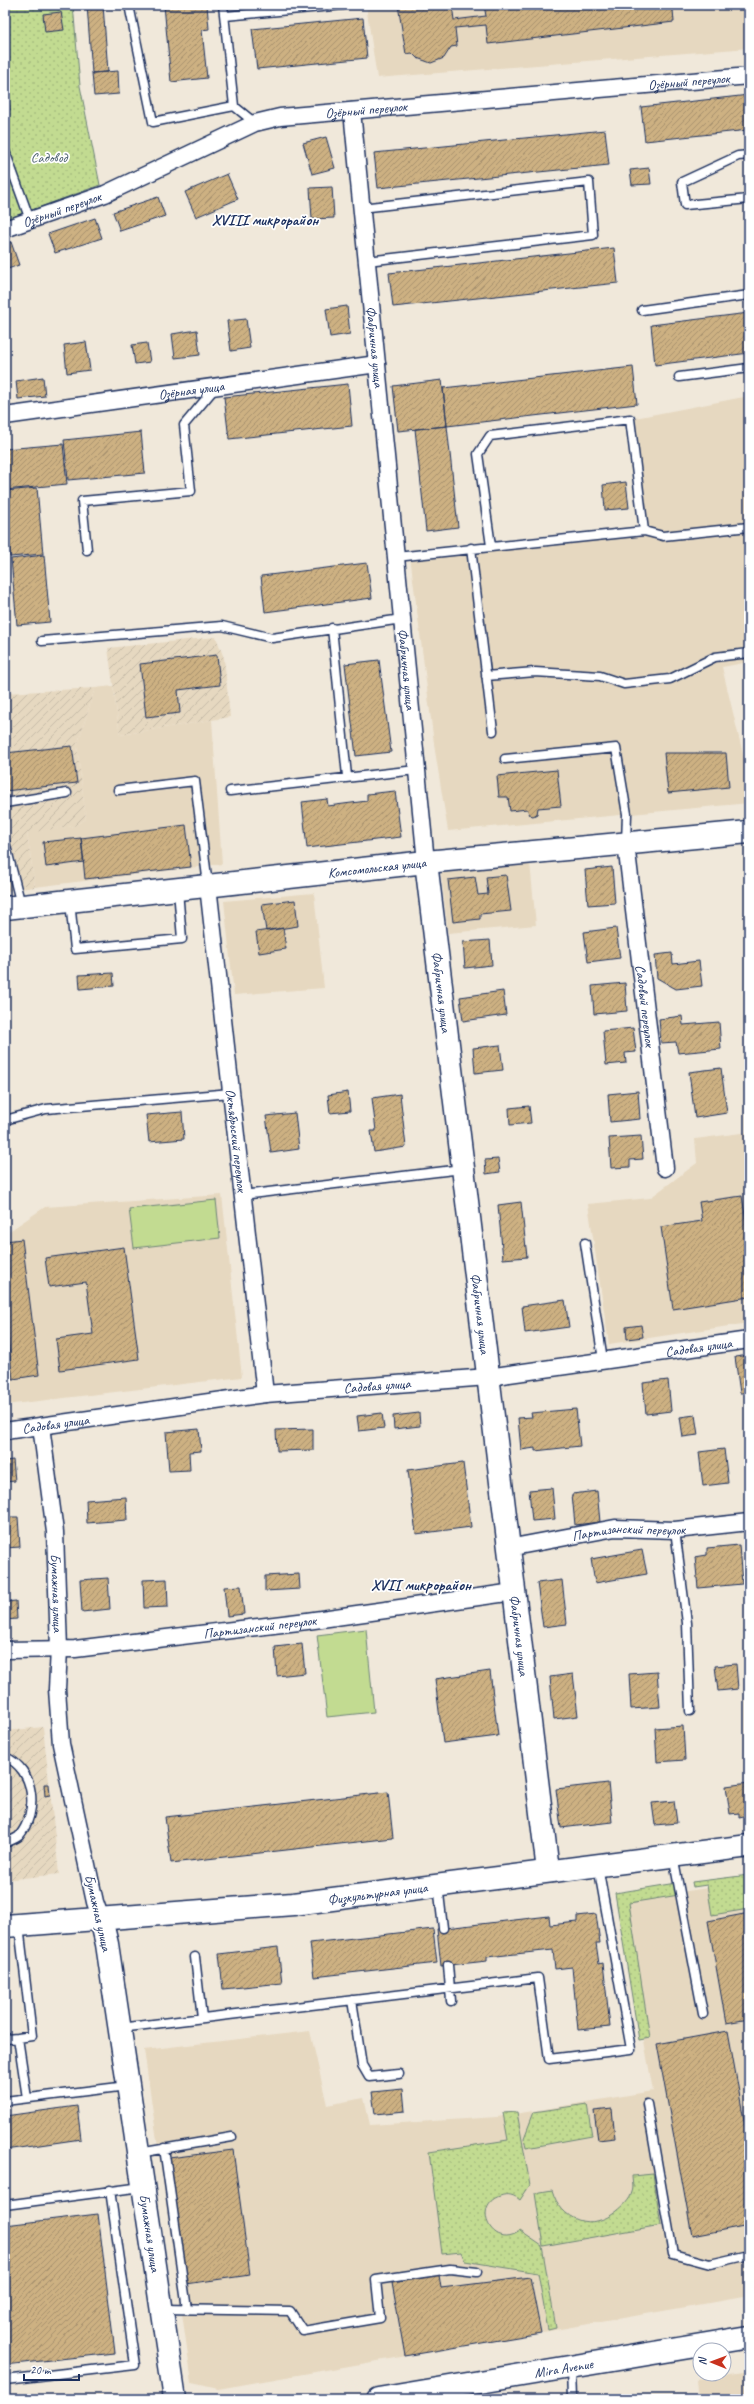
<svg xmlns="http://www.w3.org/2000/svg" width="754" height="2404" viewBox="0 0 754 2404" font-family="Caveat,sans-serif">
<style>
.built{fill:#e6d8c0}
.industrial{fill:url(#industrial-furrows)}
.grass{fill:url(#grass-dots);stroke:#6e8578}
.pitch{fill:#c2db91;stroke:#6e8578}
.building{fill:url(#building-hatch);stroke:#1b2f5e}
.lines{fill:none;stroke-linecap:round;stroke-linejoin:round}
.lane-casing{stroke:#1b2f5e;stroke-width:11}
.street-casing{stroke:#1b2f5e;stroke-width:19}
.secondary-casing{stroke:#1b2f5e;stroke-width:25}
.primary-casing{stroke:#1b2f5e;stroke-width:25}
.lane{stroke:#fff;stroke-width:8}
.street{stroke:#fff;stroke-width:16}
.secondary{stroke:#fff;stroke-width:22}
.primary{stroke:#fff;stroke-width:22}
.labels{text-anchor:middle;dominant-baseline:central;stroke-width:3.5;stroke-linejoin:round;paint-order:stroke}
.street-label{font-size:14px;fill:#1b2f5e;stroke:#fff}
.park-label{font-size:14px;fill:#455a6b;stroke:#fff}
.quarter-label{font-size:16px;font-weight:bold;fill:#1b2f5e;stroke:#fff}
</style>
<defs>
<pattern id="industrial-furrows" width="10" height="10" patternUnits="userSpaceOnUse"><rect width="10" height="10" fill="#e6d8c0"/><path d="M-1 1l2-2M0 10L10 0M9 11l2-2" fill="none" stroke="#c5baa7"/></pattern>
<pattern id="grass-dots" width="8" height="8" patternUnits="userSpaceOnUse"><rect width="8" height="8" fill="#c2db91"/><path d="M2 2h.1M6 6h.1" fill="none" stroke="#a6bc7f" stroke-width="1.8" stroke-linecap="round"/></pattern>
<pattern id="building-hatch" width="6" height="6" patternUnits="userSpaceOnUse"><rect width="6" height="6" fill="#cdb182"/><path d="M-1 1l2-2M0 6l6-6M5 7l2-2" fill="none" stroke="#a6906e"/></pattern>
</defs>
<rect width="100%" height="100%" fill="#f0e8da"/>
<filter id="ink" filterUnits="userSpaceOnUse"><feTurbulence type="fractalNoise" baseFrequency=".025" numOctaves="2"/><feDisplacementMap in="SourceGraphic" scale="8" xChannelSelector="R" yChannelSelector="G"/><feConvolveMatrix kernelMatrix="1 2 1 2 8 2 1 2 1" color-interpolation-filters="sRGB"/></filter>
<g filter="url(#ink)">
<path class="built" d="M366,5H749V48L377,78Z
M749,396V662L722,667L749,779V803L448,831L435,751L410,556L644,531L630,419Z
M113,686L120,735L212,720L222,864L35,887L27,832L74,826L86,819L77,746L95,688Z
M530,863L536,925L448,933L441,873Z
M314,893L324,988L234,995L224,901Z
M749,1132V1323L609,1344L588,1204L650,1198L697,1163L695,1139Z
M222,1195L242,1377L5,1405V1234L45,1207Z
M749,1882V2296L218,2389L192,2383L144,2050L310,2031L327,2105L364,2098L370,2125L497,2117L653,2091L619,1901Z
M749,2372V2399H699L697,2380Z"/>
<path class="industrial" d="M216,637L224,658L230,717L120,735L108,648Z
M95,688L77,746L86,819L74,826L27,833L35,887L5,891V693Z
M43,1727L59,1874L5,1880V1731Z"/>
<path class="grass" d="M5,5H73L80,86L100,185L5,220Z
M749,1875V1909L712,1915L707,1885L693,1887L692,1882Z
M677,1883L679,1895L629,1903L650,2038L639,2040L615,1893Z
M587,2104L592,2136L526,2148L524,2138L534,2112Z
M517,2112L530,2185L520,2200C514,2195 508,2193 500,2196C471,2205 492,2251 520,2231L542,2246L556,2328L548,2330L538,2273L465,2261L461,2252L442,2254L429,2152L508,2140L503,2113Z
M653,2174L661,2225L543,2246L535,2193L552,2190C561,2221 591,2232 617,2211C623,2206 630,2200 632,2192C634,2187 632,2181 632,2176Z"/>
<path class="pitch" d="M216,1200L220,1238L134,1248L129,1209Z
M366,1629L374,1712L327,1717L317,1635Z"/>
<path class="building" d="M87,5H103L108,72L92,73Z
M164,5H207L209,29L202,30L207,78L171,82Z
M398,5H452L454,20L486,16L484,5H683L673,10L674,22L488,44L486,25L455,28L457,46L451,47L444,58L431,63L417,58L412,53L406,54Z
M61,12L64,30L45,32L43,14Z
M363,18L367,58L257,69L252,29Z
M118,71L119,94L94,96L92,73Z
M749,95V130L645,141L641,107Z
M8,100L10,110L5,111V101Z
M605,130L609,165L378,188L374,153Z
M326,137L335,168L312,174L303,143Z
M649,168L651,184L632,185L630,170Z
M227,174L238,199L196,217L185,192Z
M332,187L334,218L312,219L310,188Z
M158,197L165,216L120,231L113,212Z
M95,218L102,238L55,253L48,234Z
M11,242L19,265L5,270V245Z
M614,248L618,283L393,307L389,273Z
M347,306L350,334L330,337L326,309Z
M749,313V353L655,365L651,325Z
M246,319L250,348L231,351L227,321Z
M197,330L200,355L175,358L172,334Z
M86,342L90,370L67,373L64,345Z
M147,343L150,362L135,364L132,345Z
M633,367L637,404L447,426L443,388Z
M43,377L45,396L18,399L16,381Z
M442,380L447,426L398,431L393,386Z
M348,384L352,426L229,439L224,397Z
M447,426L458,527L426,531L415,429Z
M141,432L145,473L68,480L64,440Z
M63,444L67,484L5,490V449Z
M626,482L629,508L605,510L603,485Z
M37,488L43,554L10,557L5,491Z
M44,555L50,622L17,625L11,559Z
M367,563L372,598L265,612L261,576Z
M217,655L220,685L178,690L180,713L146,717L140,664Z
M379,660L391,752L356,756L345,664Z
M72,746L77,783L5,791V753Z
M664,753H726L729,787L668,793Z
M557,770L561,806L538,808L537,814L533,816L530,815L527,809L510,811L508,797H499L497,776Z
M395,791L401,837L307,848L302,802L327,799L328,806L367,801V794Z
M186,825L191,867L85,879L81,838Z
M81,838L84,862L46,867L43,842Z
M612,867L615,903L588,905L585,870Z
M506,875L511,911L480,914V919L453,922L448,880L475,877L478,895L488,894L486,877Z
M295,900L298,926L266,931L262,904Z
M283,928L286,949L259,953L256,932Z
M616,928L620,958L588,962L584,932Z
M490,940L492,965L465,968L463,942Z
M672,953L673,964L699,961L702,986L676,989L657,978L655,955Z
M113,973L114,986L80,989L79,975Z
M625,983L627,1011L594,1014L592,986Z
M503,991L506,1015L463,1021L460,997Z
M682,1016L683,1025L719,1022L721,1049L678,1053L676,1042L661,1043L659,1019Z
M633,1028L636,1052L625,1053L626,1063L606,1065L603,1031Z
M500,1045L503,1070L475,1073L473,1048Z
M721,1068L727,1113L695,1118L689,1072Z
M638,1091L640,1119L610,1122L608,1094Z
M348,1092L350,1111L330,1113L328,1095Z
M400,1094L406,1147L374,1152L371,1131H376L372,1098Z
M529,1106L531,1123L510,1125L509,1108Z
M182,1112L184,1139L149,1142L146,1115Z
M295,1113L299,1149L271,1153L266,1116Z
M641,1136L643,1159L630,1160V1167L611,1168L609,1138Z
M498,1159L500,1172L486,1174L485,1160Z
M742,1196L749,1240V1297L673,1309L661,1227L702,1221L699,1202Z
M521,1202L527,1257L503,1259L498,1205Z
M22,1239L39,1375L13,1379L5,1319V1241Z
M124,1247L139,1359L60,1370L56,1339L93,1334L86,1282L49,1287L45,1258Z
M565,1300L569,1327L525,1333L522,1306Z
M641,1325L643,1337L627,1339L626,1327Z
M749,1355V1393H740L735,1357Z
M668,1380L671,1411L646,1414L643,1383Z
M576,1409L580,1446L535,1451V1448L521,1450L518,1418L532,1417L531,1413Z
M382,1413L384,1428L359,1431L357,1416Z
M419,1413L420,1426L394,1429L393,1416Z
M695,1415L698,1435L683,1437L680,1417Z
M199,1429L201,1451L189,1452L190,1470L169,1471L166,1432Z
M313,1429V1450L277,1451L276,1430Z
M724,1449L728,1483L703,1486L699,1452Z
M13,1460L15,1481L5,1482V1461Z
M463,1463L471,1527L416,1534L408,1470Z
M552,1488L555,1519L532,1521L529,1490Z
M597,1491L600,1522L575,1525L572,1494Z
M126,1497L127,1520L87,1523L86,1500Z
M5,1517H18L20,1547L5,1548Z
M739,1545L742,1584L698,1588L695,1557L707,1555V1548Z
M642,1550L647,1574L595,1583L591,1559Z
M299,1574L300,1589L265,1591V1576Z
M108,1578L110,1609L82,1612L80,1580Z
M167,1579L168,1607L144,1608L143,1580Z
M562,1580L567,1624L543,1627L537,1583Z
M241,1586L244,1614L227,1616L224,1587Z
M16,1601L17,1619L5,1620V1602Z
M302,1644L305,1673L277,1676L275,1647Z
M736,1664L738,1689L718,1691L715,1666Z
M490,1671L498,1736L443,1743L435,1679Z
M657,1672L660,1707L631,1709L629,1674Z
M573,1674L578,1716L554,1719L550,1677Z
M683,1726L685,1760L657,1762L655,1728Z
M608,1783L612,1822L561,1828L556,1789Z
M749,1783V1815L739,1817V1813L730,1814L726,1786Z
M44,1784H49L50,1795L45,1796Z
M388,1792L393,1838L171,1863L165,1817Z
M674,1801L677,1823L655,1825L652,1803Z
M749,1913V2019L726,2023L708,1921Z
M596,1914L600,1943H596L599,1964L603,1963L610,2027L578,2030L572,1967L555,1969L553,1950L487,1957V1961L441,1966L437,1929L549,1916L550,1925L577,1922V1916Z
M433,1929L437,1963L314,1977L310,1943Z
M278,1947L282,1983L223,1989L219,1954Z
M728,2031L749,2148V2225L692,2236L657,2044Z
M403,2089L405,2111L375,2114L372,2092Z
M77,2106L81,2139L5,2150V2116Z
M612,2109L615,2138L598,2140L594,2111Z
M233,2150L250,2275L186,2284L169,2158Z
M98,2214L115,2353L5,2365V2225Z
M439,2275L441,2288L530,2277L541,2333L405,2356L392,2283Z"/>
<g class="lines">
<g class="lane-casing">
<path id="lane" d="M129,5L153,122L234,106
M223,5L234,106L255,123
M225,16L344,5
M5,151L30,220
M749,155L738,156L682,182L685,205L749,199
M361,208L589,182L593,235L367,261
M642,310L749,295
M679,377L749,368
M491,546L478,454L490,436L630,419L644,531
M471,548L493,731
M87,550L82,501L191,491L184,425L215,388
M396,557L644,531L663,536L749,527
M332,628L347,776
M42,641L222,626L272,638L402,619
M486,676L535,672L600,676L624,684L670,679L715,657L749,653
M505,759L616,748L627,814L626,843
M118,790L195,781L208,885
M230,791L416,770
M5,803L67,793
M5,842L21,905
M70,902L75,949L182,939L178,890
M5,1120L46,1109L231,1093
M242,1195L462,1169
M585,1243L603,1360
M675,1530L687,1623L690,1711
M5,1757C35,1769 39,1812 19,1836C16,1839 9,1841 5,1843
M673,1856L703,2014
M438,1885L443,1928
M195,1957L202,2018
M448,1965L451,2001
M352,2000L362,2065L369,2077L399,2074
M120,2028L538,1978L549,2059L631,2049L598,1866
M18,2038L32,2036L19,1926
M5,2039L18,2038L27,2098
M5,2101L127,2086
M647,2104L673,2254L710,2264L749,2255
M164,2148L187,2309
M139,2153L232,2137
M5,2205L142,2187
M162,2309L290,2311L303,2331L380,2318L376,2280L450,2269L477,2272
M571,2368L572,2399
M5,2380L135,2365L110,2190"/>
</g>
<g class="street-casing">
<g id="street">
<path id="s1" d="M352,111L426,862"/>
<path id="s2" d="M5,229L105,194L255,123L280,117L749,76"/>
<path id="s3" d="M5,416L377,364"/>
<path id="s4" d="M626,844L665,1168"/>
<path id="s5" d="M208,886L265,1394"/>
<path id="s6" d="M41,1426L55,1532L59,1649L57,1689L61,1744L95,1902L101,1919"/>
<path id="s7" d="M5,1431L265,1394L488,1377L749,1340"/>
<path id="s8" d="M508,1548L615,1528L675,1530L749,1522"/>
<path id="s9" d="M5,1650L75,1649L307,1621L514,1592"/>
</g>
</g>
<g class="secondary-casing">
<g id="secondary">
<path id="s10" d="M426,862L548,1871"/>
<path id="s11" d="M5,908L426,862L749,832"/>
<path id="s12" d="M101,1919L107,1944L175,2399"/>
<path id="s13" d="M5,1926L293,1904L749,1846"/>
</g>
</g>
<g class="primary-casing">
<g id="primary">
<path id="s14" d="M378,2399L749,2337"/>
</g>
</g>
<use href="#lane" class="lane"/>
<use href="#street" class="street"/>
<use href="#secondary" class="secondary"/>
<use href="#primary" class="primary"/>
</g>
</g>
<g class="labels">
<g class="street-label">
<text stroke="none"><textPath href="#s2" startOffset="708">Озёрный переулок</textPath></text>
<text stroke="none"><textPath href="#s2" startOffset="384">Озёрный переулок</textPath></text>
<text stroke="none"><textPath href="#s2" startOffset="60">Озёрный переулок</textPath></text>
<text stroke="none"><textPath href="#s1" startOffset="237">Фабричная улица</textPath></text>
<text stroke="none"><textPath href="#s3" startOffset="188">Озёрная улица</textPath></text>
<text stroke="none"><textPath href="#s1" startOffset="561">Фабричная улица</textPath></text>
<text stroke="none"><textPath href="#s11" startOffset="374">Комсомольская улица</textPath></text>
<text stroke="none"><textPath href="#s10" startOffset="131">Фабричная улица</textPath></text>
<text stroke="none"><textPath href="#s4" startOffset="163">Садовый переулок</textPath></text>
<text stroke="none"><textPath href="#s5" startOffset="256">Октябрьский переулок</textPath></text>
<text stroke="none"><textPath href="#s10" startOffset="455">Фабричная улица</textPath></text>
<text stroke="none"><textPath href="#s7" startOffset="699">Садовая улица</textPath></text>
<text stroke="none"><textPath href="#s7" startOffset="375">Садовая улица</textPath></text>
<text stroke="none"><textPath href="#s7" startOffset="51">Садовая улица</textPath></text>
<text stroke="none"><textPath href="#s8" startOffset="122">Партизанский переулок</textPath></text>
<text stroke="none"><textPath href="#s6" startOffset="168">Бумажная улица</textPath></text>
<text stroke="none"><textPath href="#s9" startOffset="256">Партизанский переулок</textPath></text>
<text stroke="none"><textPath href="#s10" startOffset="779">Фабричная улица</textPath></text>
<text stroke="none"><textPath href="#s13" startOffset="374">Физкультурная улица</textPath></text>
<text transform="translate(98 1913) rotate(77)">Бумажная улица</text>
<text stroke="none"><textPath href="#s12" startOffset="318">Бумажная улица</textPath></text>
<text stroke="none"><textPath href="#s14" startOffset="188">Mira Avenue</textPath></text>
</g>
<g class="park-label">
<text x="49" y="157">Садовод</text>
</g>
<g class="quarter-label">
<text x="265" y="220">XVIII микрорайон</text>
<text x="421" y="1585">XVII микрорайон</text>
</g>
</g>
<rect width="754" height="2404" fill="none" stroke="#fff" stroke-width="20"/>
<rect x="10" y="10" width="734" height="2384" fill="none" stroke="#1b2f5e" stroke-width="1.5" filter="url(#ink)"/>
<g transform="translate(712 2362) rotate(271)"><circle r="19" fill="#ffffff" stroke="#a4acbf"/>
<path d="M0-3L7 15L0 10L-7 15Z" fill="#c8321e"/>
<text y="-6" font-size="11" font-weight="bold" text-anchor="middle" fill="#1b2f5e">N</text>
</g>
<path d="M24 2374v6h55v-6" fill="none" stroke="#1b2f5e" stroke-width="2"/>
<text x="30" y="2374" font-size="12" fill="#1b2f5e" stroke="#ffffff" stroke-width="3" paint-order="stroke">20 m</text>
</svg>
